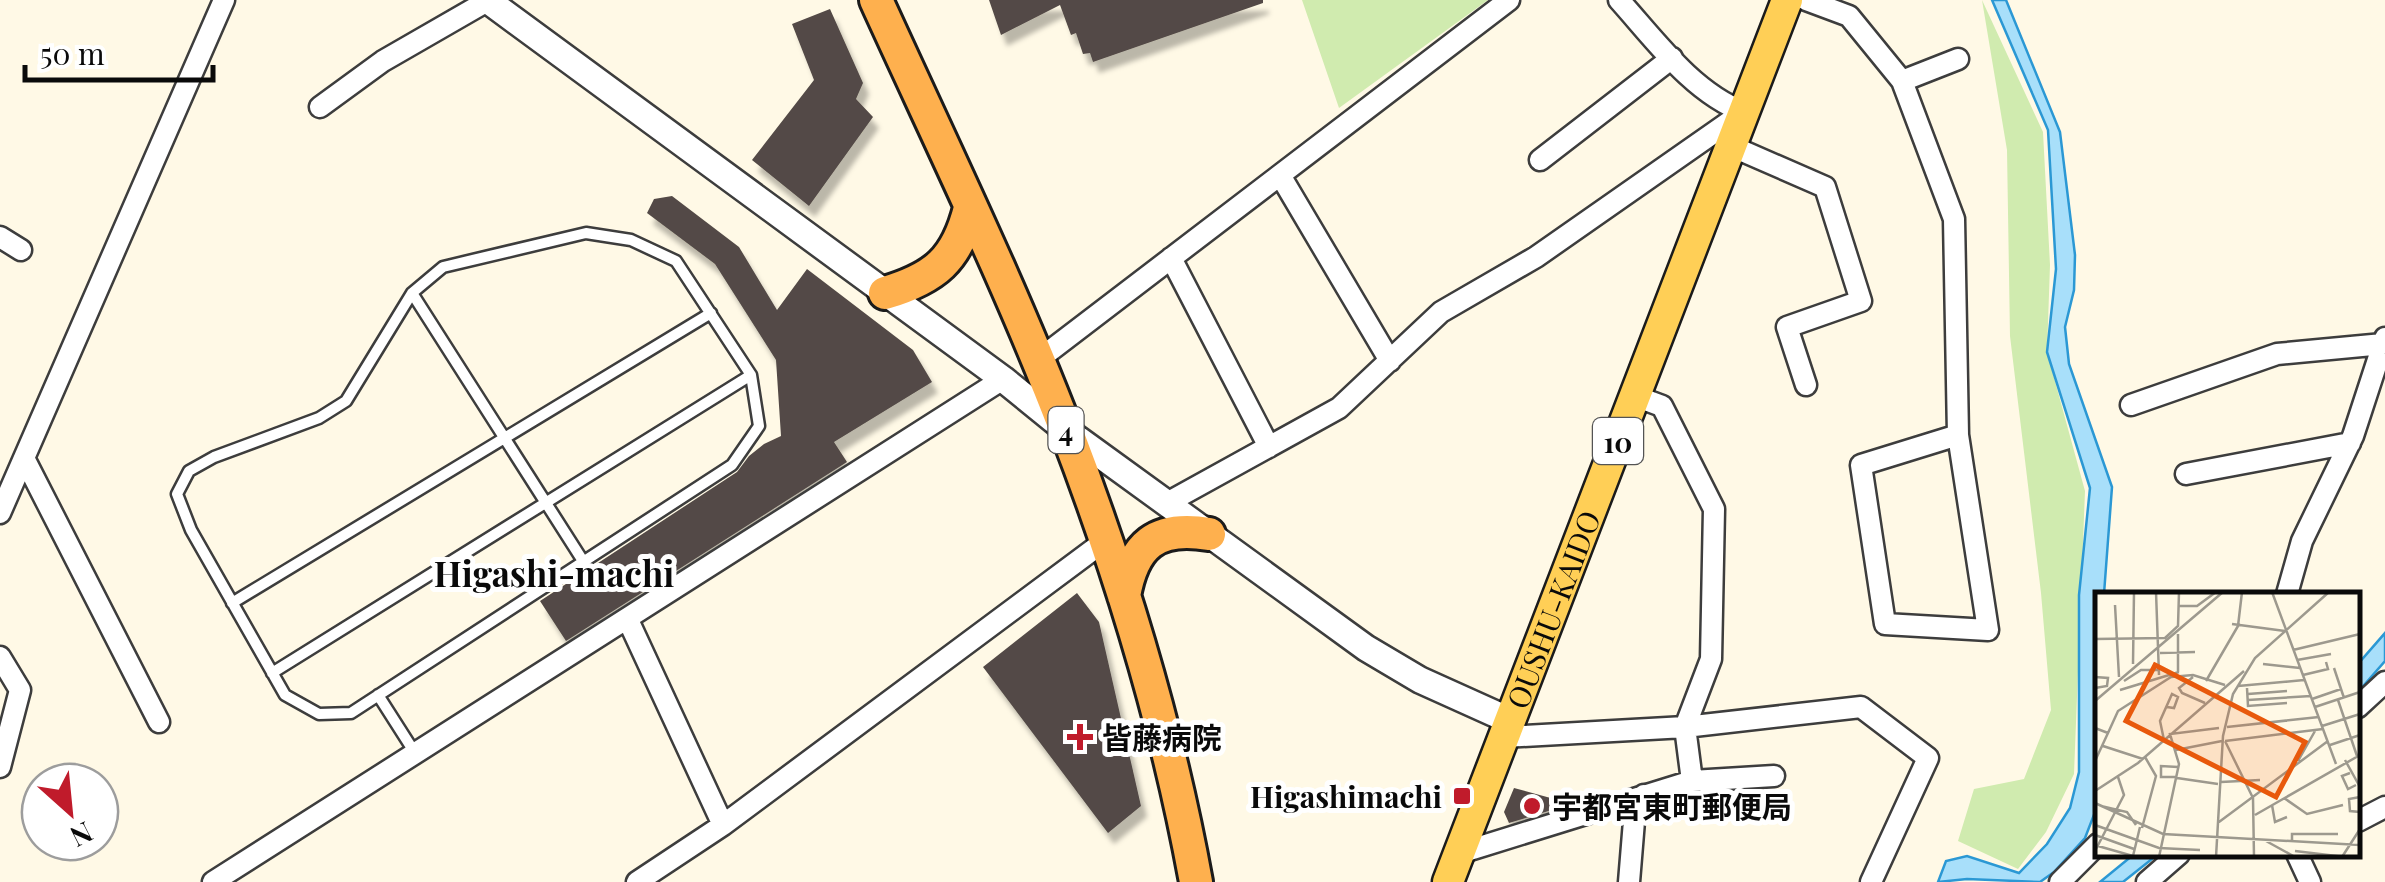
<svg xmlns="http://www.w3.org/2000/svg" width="2385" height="882" viewBox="0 0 2385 882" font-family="'Playfair Display','Noto Sans JP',serif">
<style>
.green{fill:#d0ebaf}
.water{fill:#a8dffa;stroke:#2b98d4;stroke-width:2.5}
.building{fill:#534a46;filter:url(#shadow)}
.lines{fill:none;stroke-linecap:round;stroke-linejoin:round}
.service-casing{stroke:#3d3d3d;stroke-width:15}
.minor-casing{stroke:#3d3d3d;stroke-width:25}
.tertiary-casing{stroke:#3d3d3d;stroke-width:30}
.primary-casing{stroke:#1b1b1b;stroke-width:35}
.trunk-casing{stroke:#1b1b1b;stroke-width:38}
.service{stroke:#fff;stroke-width:10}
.minor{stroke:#fff;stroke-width:20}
.tertiary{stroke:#fff;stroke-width:25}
.primary{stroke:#ffcf56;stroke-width:30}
.trunk{stroke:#feb04e;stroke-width:32}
.poi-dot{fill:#c01b2b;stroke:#fff;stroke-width:4}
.labels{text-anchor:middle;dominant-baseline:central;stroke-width:10;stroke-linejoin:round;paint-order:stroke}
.shield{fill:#fff;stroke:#545454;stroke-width:2.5}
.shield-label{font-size:28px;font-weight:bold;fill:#0a0a0a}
.street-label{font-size:30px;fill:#0a0a0a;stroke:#fff}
.poi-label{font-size:30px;font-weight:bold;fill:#0a0a0a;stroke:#fff;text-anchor:start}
.quarter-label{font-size:35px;font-weight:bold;fill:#0a0a0a;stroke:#fff}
.inset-road{fill:none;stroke:#9d998e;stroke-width:2.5}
.view{fill:#e8590c;fill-opacity:0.15;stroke:#e8590c;stroke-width:5}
.inset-edge{fill:none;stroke:#0a0a0a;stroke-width:5}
</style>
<defs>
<filter id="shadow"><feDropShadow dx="6" dy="11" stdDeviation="2.5" flood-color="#0004"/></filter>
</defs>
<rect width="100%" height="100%" fill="#fff9e6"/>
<path class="green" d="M1302,0H1488L1339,108Z
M1982,0L2043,132L2050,265L2047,352L2085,491L2074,774L2046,832L2018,869L1958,841L1974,789L2024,779L2051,710L2041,593L2010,336L2007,150Z"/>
<path class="water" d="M1992,0H2006L2060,132L2075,255L2074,290L2065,327L2069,364L2112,487L2104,594H2098L2097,807L2085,838L2054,872L2040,882L1967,879L1938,882L1946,861L1967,856L2019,873L2047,844L2070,808L2079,772V595L2090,488L2047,352L2056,269L2048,130Z
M2385,633V661L2358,692V664Z
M2133,855H2157L2123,882H2100Z"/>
<path class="building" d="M989,0H1263V3L1093,62L1090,53L1083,54L1076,33L1071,35L1060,5L1001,35Z
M830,9L863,83L856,99L873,117L809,206L752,160L814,80L792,24Z
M672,196L739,247L777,310L807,269L913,350L932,382L834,442L847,462L566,641L540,601L737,472L749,456L764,444L781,436L776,360L715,264L647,213L654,199Z
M1077,593L1099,622L1141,806L1108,833L983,667Z
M1514,788L1558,800L1555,809L1509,823L1504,812Z"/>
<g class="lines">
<g class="service-casing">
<path id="service" d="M586,233L631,240L676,261L751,375L759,426L732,465L351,713L319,714L285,695L191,530L177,494L189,471L214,457L319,418L346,401L412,293L443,267Z
M412,293L583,561
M232,603L711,313
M272,673L751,375
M378,695L415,753"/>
</g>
<g class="minor-casing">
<path id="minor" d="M1619,0C1655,40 1693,93 1744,112
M1806,0L1849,16L1902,81L1954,219L1958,435L1988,630L1885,624L1861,465L1958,435
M1902,81L1958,59
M320,107L383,61L489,0
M1731,146L1825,187L1861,301L1787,327L1806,385
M1540,160L1672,58
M1280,175L1390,361
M0,237L21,250
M1171,258L1269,447
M1038,360L1509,0
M1635,396L1662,406L1714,509L1711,659L1685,727L1692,781
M2131,405L2277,354L2383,344
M24,458L159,722
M2186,474L2350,443
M1167,503L1339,408L1441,312L1536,257L1742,113
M0,513L224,0
M2287,594L2302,541L2353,436L2385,338
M628,620L723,825
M0,657L20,690L0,767
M2358,707L2385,682
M1504,737L1685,727L1861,707L1928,758L1871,882
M2358,821L2385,807
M1460,853L1692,781L1774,776
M2297,854L2310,882
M213,882L1003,379
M637,882L723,825L1106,540
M1629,882L1634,821L1644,795
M2060,882L2098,844
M2147,882L2179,854"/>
</g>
<g class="tertiary-casing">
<path id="tertiary" d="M487,0L1003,379L1067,431L1366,648L1420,680L1511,721"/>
</g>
<g class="primary-casing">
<g id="primary">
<path id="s1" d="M1448,882L1787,0"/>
</g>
</g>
<g class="trunk-casing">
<path id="trunk" d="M876,0C941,143 1010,284 1066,430C1122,576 1168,728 1196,882
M885,293C935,278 957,260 970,208
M1124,596C1133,545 1156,525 1209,534"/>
</g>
<use href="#service" class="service"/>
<use href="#minor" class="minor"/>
<use href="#tertiary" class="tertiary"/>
<use href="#primary" class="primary"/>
<use href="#trunk" class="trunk"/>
</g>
<g class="poi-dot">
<path d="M1075 722h10v10h10v10h-10v10h-10v-10h-10v-10h10z"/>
<rect x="1452" y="786" width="20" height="20" rx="5"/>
<circle cx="1532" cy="806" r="10"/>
</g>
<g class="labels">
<g class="shield">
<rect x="1048.5" y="407" width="35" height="46" rx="8"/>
<rect x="1593" y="418" width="50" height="46" rx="8"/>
</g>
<g class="shield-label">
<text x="1066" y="430">4</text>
<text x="1618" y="441">10</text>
</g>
<g class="street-label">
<text stroke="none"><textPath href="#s1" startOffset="292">OUSHU-KAIDO</textPath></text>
</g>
<g class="poi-label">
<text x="1102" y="737">皆藤病院</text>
<text x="1442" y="796" text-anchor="end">Higashimachi</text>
<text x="1552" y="806">宇都宮東町郵便局</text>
</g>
<g class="quarter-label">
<text x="554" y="572">Higashi-machi</text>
</g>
</g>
<g transform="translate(2095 592)">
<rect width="265" height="265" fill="#fff9e6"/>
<path class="inset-road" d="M61,0L64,83M177,0L241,172M20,13L24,85M84,14H102L121,0M137,32L190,39M0,47L70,46L83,34L84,0M198,58L265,42M65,61L100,60M202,68L236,62M38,72L39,0M168,72L205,76M239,76L249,106M83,80V42M208,83L233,77L231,70M0,85L13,86L12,94L0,96M98,85L84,96L87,101L110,111M29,89L46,78H64M111,89L143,34L147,0M143,94L209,88M152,96L153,114L192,111M25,98L84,80M153,102L192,99M217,107L246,97M153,108L216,104M243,108L262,164M0,109L128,0M220,115L265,100M227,134L265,122M132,135L224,125M0,136L13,141L0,169M13,141L23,119L76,85L98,83L130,93M69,148L65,129L77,102L83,105L79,116L72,115M130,149L158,206L159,265M130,149L228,137M235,153L265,143M8,154L48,167M81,158L127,149M250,168L265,195M203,169L220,139M255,181L247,184L253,197L261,193M82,185H66V174L83,175M82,186L123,192M126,190L165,188M0,199L43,171L149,79M265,205L254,207L255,219L265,220M189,206L212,222L248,213M0,211L68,242L265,253M177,213L180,230L192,225M6,214L32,220L41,233M160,223L265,163M124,230L233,149M0,233L64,256L105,258M47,236L61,184L50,165M0,243L39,257M171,249L200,265M197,249V242H243M3,254L38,264L45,235M0,259L29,203L23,185M200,259L250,265M64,265L84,172L75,142L124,136M121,265L128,144L138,102L160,66L234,0M247,265L265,237"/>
<path class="view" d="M60,73L210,150L181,205L31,129Z"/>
<rect width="265" height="265" class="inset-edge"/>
</g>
<g transform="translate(70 812) rotate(153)"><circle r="48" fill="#ffffff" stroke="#9d9d9d" stroke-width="2.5"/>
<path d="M0-8L18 38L0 25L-18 38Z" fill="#c01b2b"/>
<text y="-15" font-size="28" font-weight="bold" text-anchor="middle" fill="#0a0a0a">N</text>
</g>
<path d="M25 65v15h188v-15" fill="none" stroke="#0a0a0a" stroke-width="5"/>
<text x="40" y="65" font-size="30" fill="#0a0a0a" stroke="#ffffff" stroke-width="8" paint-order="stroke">50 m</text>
</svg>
